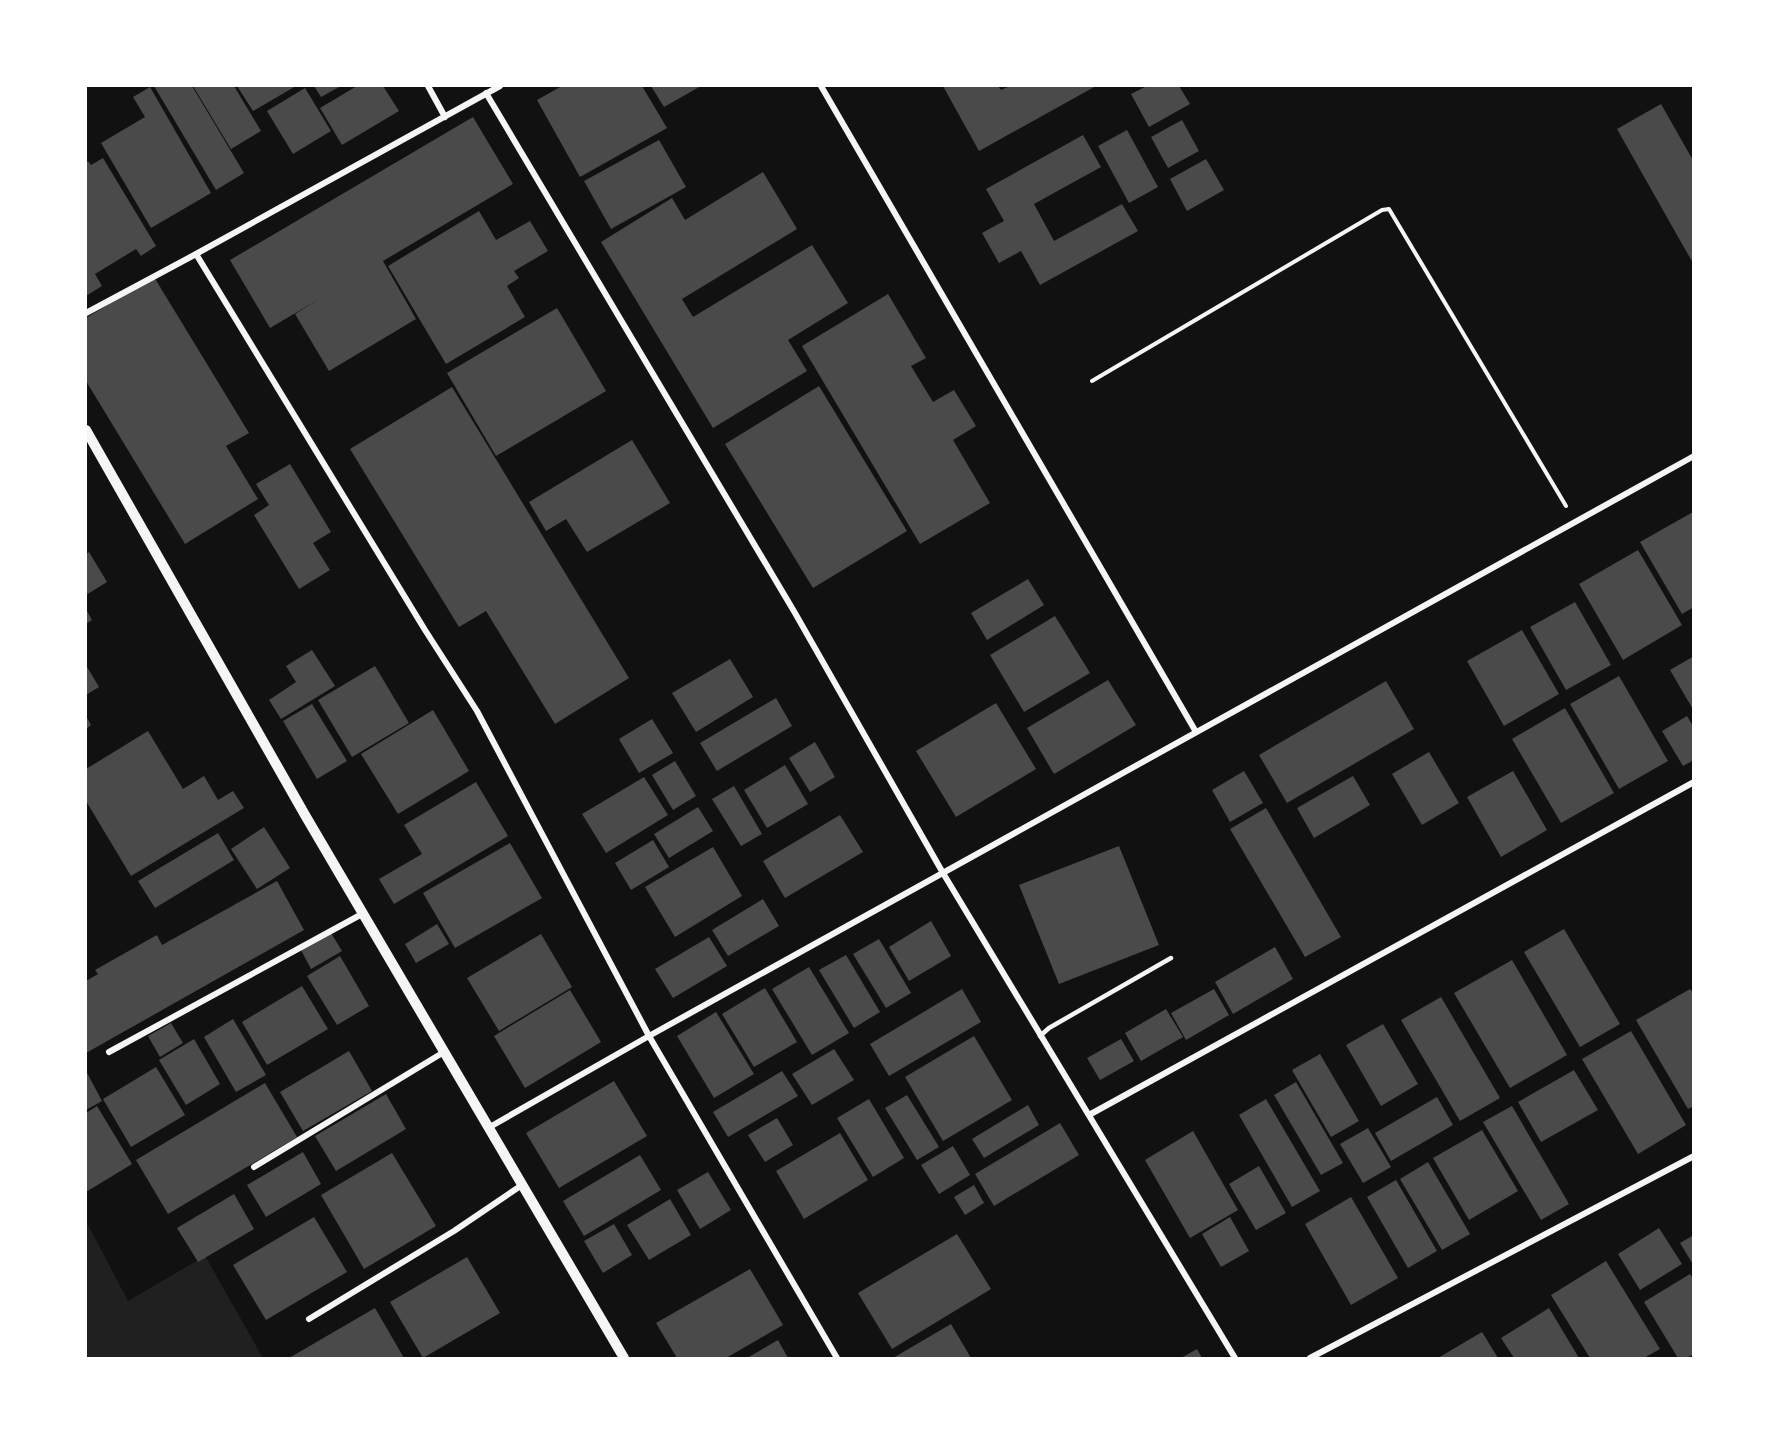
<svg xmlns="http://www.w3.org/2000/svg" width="1779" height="1444" viewBox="0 0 1779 1444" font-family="Mulish,sans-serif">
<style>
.green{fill:#202020}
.building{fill:#4a4a4a}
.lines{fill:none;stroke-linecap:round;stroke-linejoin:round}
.path{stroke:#f5f5f5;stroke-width:4}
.service{stroke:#f5f5f5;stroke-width:4.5}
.minor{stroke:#f5f5f5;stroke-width:6}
.tertiary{stroke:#f5f5f5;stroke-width:10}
</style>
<rect width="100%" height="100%" fill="#111"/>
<path class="green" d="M86,1221L128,1301L205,1256L263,1358H86Z"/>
<path class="building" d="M154,86H192L244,173L216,190Z
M193,86H234L261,131L231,149Z
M237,86H296L253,111Z
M314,86H341L321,97Z
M357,86H383L399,111L342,145L320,108Z
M562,86H642L667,128L580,177L537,100Z
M651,86H701L664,107Z
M943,86H998L1001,90L1010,86H1096L979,151Z
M1147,86H1179L1190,104L1149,127L1131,94Z
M150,87L211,193L151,228L101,143L145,117L133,97Z
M305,88L331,131L293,154L267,111Z
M1661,104L1694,162V265L1617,129Z
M473,117L513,184L383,261L416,319L329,371L295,314L321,298L270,328L230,260Z
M1182,120L1199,151L1168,168L1151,137Z
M1127,130L1158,187L1129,203L1098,146Z
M1083,135L1101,167L1034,204L1054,241L1122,204L1138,231L1040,285L1021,251L999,263L982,233L1004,221L986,189Z
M659,140L686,187L611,229L584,181Z
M103,158L156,246L141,256L136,249L95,274L102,286L86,296V163L88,161L91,165Z
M1206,159L1224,190L1187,211L1170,179Z
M763,172L797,229L682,299L693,317L812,245L848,303L788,340L807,371L713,428L601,242L672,198L685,220Z
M479,211L496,240L530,221L548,251L514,271L519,278L507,286L525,317L446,364L388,266Z
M154,277L249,433L226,446L258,499L185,544L86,381V318Z
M888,294L926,358L911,366L933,402L954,390L976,426L953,440L990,503L920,544L802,346Z
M557,308L606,391L496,456L447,373Z
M819,386L907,531L813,588L725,444Z
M452,387L629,678L555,724L486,611L459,627L350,449Z
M632,440L670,503L587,552L566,519L546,531L529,502Z
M290,464L331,532L313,543L330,570L299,589L254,515L269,505L256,484Z
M1693,512L1694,607L1682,614L1640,542Z
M1638,550L1682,625L1623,660L1579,584Z
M89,552L107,582L86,595V554Z
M1028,579L1044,605L987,640L971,613Z
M1575,602L1611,665L1566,690L1530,627Z
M86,609L92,620L86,624Z
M1055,616L1090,673L1024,712L990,655Z
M1522,630L1559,694L1504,726L1467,661Z
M312,650L335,686L281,719L269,700L296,682L286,666Z
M1694,656V711L1670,670Z
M730,659L753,697L696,732L672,693Z
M86,665L99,687L86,695Z
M375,666L409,723L352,757L318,700Z
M1619,676L1668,761L1619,789L1570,704Z
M1108,680L1136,725L1054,774L1027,728Z
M1386,681L1414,729L1287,803L1259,755Z
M776,698L792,726L717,771L700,743Z
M996,703L1036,769L956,817L916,751Z
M312,704L347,761L317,779L283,721Z
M1565,708L1614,793L1561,823L1512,739Z
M433,710L469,771L398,814L361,754Z
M86,716L91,725L86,729Z
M1687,716L1694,728V760L1683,766L1662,731Z
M652,719L673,753L639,773L619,739Z
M148,731L183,789L204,776L218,800L233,791L244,808L131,876L86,801V769Z
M815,742L835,777L810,792L789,758Z
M1429,752L1459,803L1422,825L1392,774Z
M675,761L696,796L673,810L652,775Z
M785,765L808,804L767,828L744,790Z
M1244,771L1263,803L1230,822L1212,790Z
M1513,771L1547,830L1501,857L1467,797Z
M1353,776L1370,805L1314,838L1297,808Z
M644,777L668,815L606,853L582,814Z
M476,782L508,836L394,904L379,879L422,854L404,825Z
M734,786L762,834L741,846L712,799Z
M698,807L713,831L669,858L654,834Z
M1266,808L1341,937L1305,957L1230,829Z
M840,815L863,852L785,898L763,861Z
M264,827L290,868L257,889L231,849Z
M218,833L234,860L155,908L138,881Z
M653,840L669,867L631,890L615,863Z
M510,843L542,898L455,948L423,893Z
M1119,846L1159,945L1059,984L1019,885Z
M713,847L742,896L675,937L645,887Z
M277,881L304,930L86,1053V981L98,974L95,970L157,935L162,945Z
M763,899L779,926L728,956L712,930Z
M931,921L951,956L909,981L889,947Z
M437,924L449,944L416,963L405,944Z
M1564,929L1620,1024L1580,1047L1524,952Z
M331,933L342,951L311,969L301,950Z
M541,934L572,987L499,1031L467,978Z
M709,937L727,966L673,998L655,969Z
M879,939L911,993L886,1008L853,954Z
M1275,947L1293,979L1233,1014L1215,982Z
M846,955L880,1012L854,1028L819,970Z
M340,956L369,1006L337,1025L307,976Z
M1512,960L1567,1055L1510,1088L1454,993Z
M809,967L849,1033L812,1055L772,989Z
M302,986L328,1029L267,1065L242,1022Z
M765,988L797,1042L754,1067L722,1014Z
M962,989L981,1022L889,1076L870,1044Z
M1214,989L1229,1015L1186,1040L1171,1013Z
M1690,989L1694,994V1106L1688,1109L1636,1020Z
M570,990L601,1042L525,1088L494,1036Z
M1441,997L1500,1098L1460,1121L1401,1020Z
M1166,1009L1183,1037L1141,1061L1125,1033Z
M716,1012L754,1074L714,1098L677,1036Z
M233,1019L266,1075L236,1092L204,1037Z
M171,1023L183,1043L160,1057L148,1036Z
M1383,1024L1418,1084L1381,1106L1346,1045Z
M1631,1031L1686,1125L1638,1154L1582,1059Z
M974,1036L1012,1100L943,1141L905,1077Z
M194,1039L220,1084L186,1105L159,1060Z
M1121,1039L1134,1061L1100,1080L1087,1058Z
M834,1049L854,1080L812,1105L792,1074Z
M349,1051L372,1091L303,1131L280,1092Z
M1320,1054L1359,1121L1331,1137L1292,1070Z
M156,1067L185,1115L131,1147L103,1099Z
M1574,1070L1598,1110L1541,1142L1518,1102Z
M86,1071L102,1101L86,1110Z
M782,1071L798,1096L728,1137L713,1112Z
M614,1081L647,1136L559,1188L526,1133Z
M1296,1082L1343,1163L1321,1175L1274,1095Z
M265,1083L297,1137L168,1214L136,1160Z
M386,1094L406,1129L336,1171L315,1136Z
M907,1095L939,1147L917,1160L885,1108Z
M1437,1097L1453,1125L1391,1161L1375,1133Z
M869,1099L904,1158L873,1177L837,1118Z
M1266,1099L1320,1191L1292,1207L1239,1115Z
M1028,1105L1039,1125L984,1158L972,1139Z
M97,1106L132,1164L86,1192V1113Z
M1512,1106L1569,1204L1541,1220L1483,1122Z
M777,1118L793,1145L765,1162L748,1135Z
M1060,1123L1079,1155L994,1206L975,1174Z
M1368,1128L1391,1167L1363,1183L1340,1144Z
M1482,1130L1518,1191L1469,1220L1433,1158Z
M1193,1131L1238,1210L1190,1238L1145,1160Z
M840,1133L868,1180L804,1219L776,1171Z
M953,1146L970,1175L939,1194L921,1165Z
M303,1152L321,1184L266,1217L247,1185Z
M392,1153L436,1226L364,1269L321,1195Z
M640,1155L661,1190L584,1236L563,1201Z
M1428,1162L1470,1234L1442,1250L1400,1179Z
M1259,1166L1286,1213L1256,1230L1229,1184Z
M708,1172L731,1210L700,1229L677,1190Z
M1396,1180L1437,1251L1408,1268L1367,1197Z
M974,1185L984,1203L965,1215L954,1197Z
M234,1194L254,1229L198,1262L177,1228Z
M1351,1197L1398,1278L1351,1305L1305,1224Z
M670,1199L691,1235L649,1260L627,1225Z
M314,1217L347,1272L266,1320L233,1265Z
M1230,1217L1249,1251L1221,1267L1202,1234Z
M614,1224L632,1255L603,1273L584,1241Z
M1659,1228L1682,1264L1640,1290L1618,1254Z
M957,1234L991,1289L892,1349L858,1293Z
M1694,1235V1266L1680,1243Z
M467,1257L500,1313L423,1358L390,1302Z
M1606,1261L1660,1349L1644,1358H1590L1551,1295Z
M750,1269L783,1325L726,1358H677L656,1323Z
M1690,1274L1694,1280V1354L1686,1358H1678L1644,1302Z
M375,1308L404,1358H289Z
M1549,1308L1579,1358H1514L1501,1338Z
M951,1324L971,1358H893Z
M1482,1332L1498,1358H1438Z
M778,1340L788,1358H747Z
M1197,1349L1202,1358H1181Z"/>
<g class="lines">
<path class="path" d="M1092,381L1382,210L1389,209L1566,506"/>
<path class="service" d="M1040,1036L1049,1028L1171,958"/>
<path class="minor" d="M428,86L445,117
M821,86L1196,732
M486,93L795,613L943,873L1235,1358
M196,254L425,630L477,711L649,1036L837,1358
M86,313L196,254L500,86
M109,1052L362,914
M1089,1115L1694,782
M488,1128L649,1036L1694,456
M254,1167L444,1052
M309,1319L454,1231L522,1185
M1310,1358L1694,1156"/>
<path class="tertiary" d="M86,430L305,815L624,1358"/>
</g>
<rect width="1779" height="1444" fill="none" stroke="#ffffff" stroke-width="174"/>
</svg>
